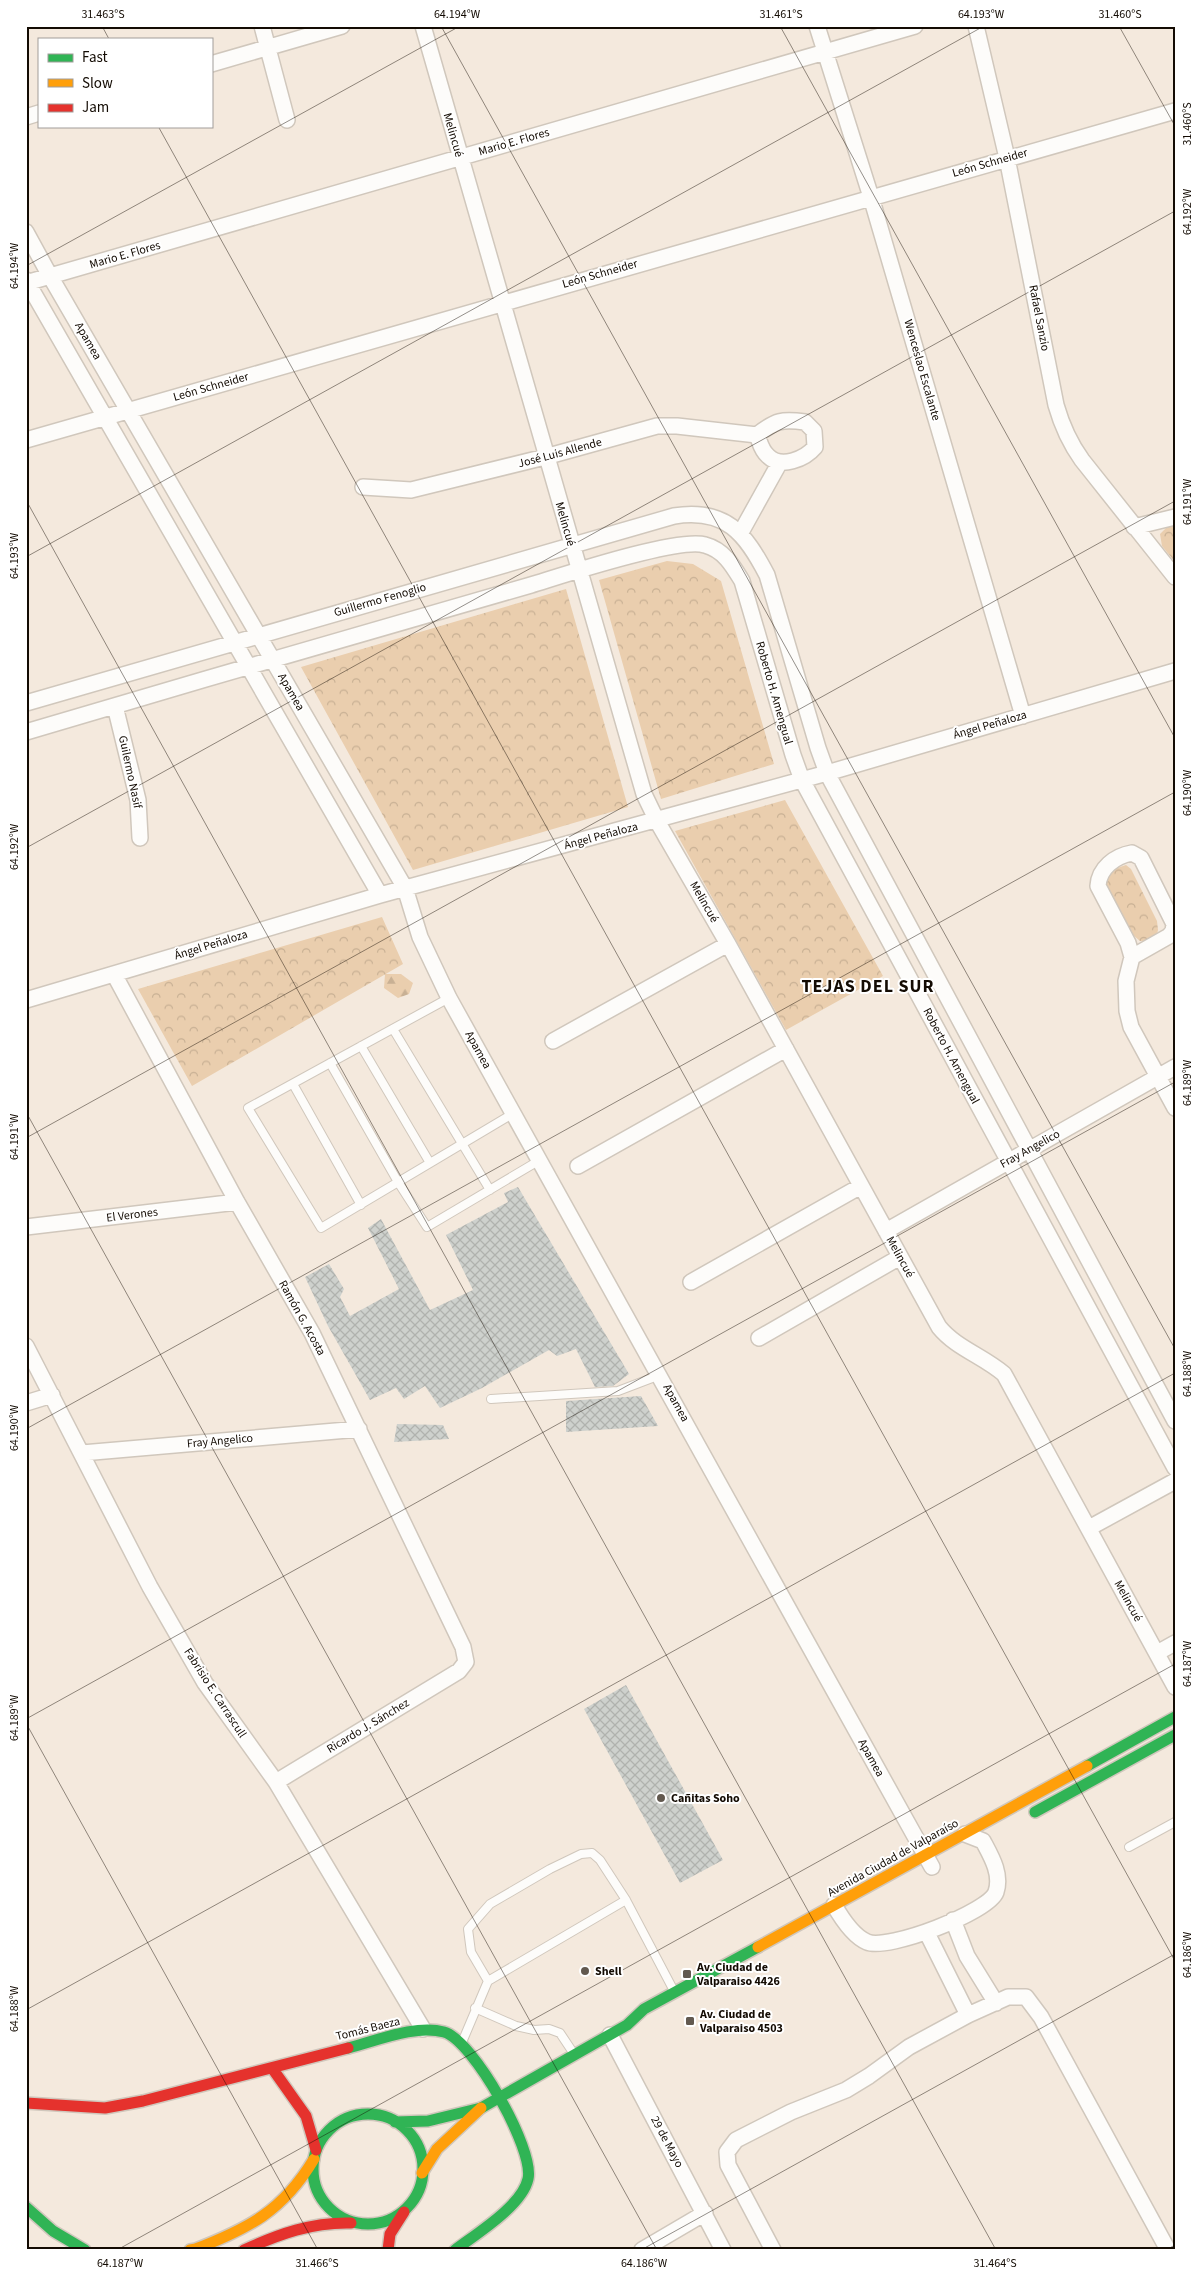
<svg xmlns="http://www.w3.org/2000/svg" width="1201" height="2276" viewBox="0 0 1201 2276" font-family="'Source Sans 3',sans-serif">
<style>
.forest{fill:url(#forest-firs)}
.park{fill:url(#park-crowns)}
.building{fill:url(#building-cross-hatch)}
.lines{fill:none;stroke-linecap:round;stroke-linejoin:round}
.lane-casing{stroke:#d0c7bc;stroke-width:10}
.street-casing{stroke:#d0c7bc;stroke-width:18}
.fast-casing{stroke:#d0c7bc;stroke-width:14}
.slow-casing{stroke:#d0c7bc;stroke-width:14}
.jam-casing{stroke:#d0c7bc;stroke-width:14}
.lane{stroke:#fdfcfa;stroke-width:8}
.street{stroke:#fdfcfa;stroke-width:15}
.fast{stroke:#30b455;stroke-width:11}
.slow{stroke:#ff9f0a;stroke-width:11}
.jam{stroke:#e5322d;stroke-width:11}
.ticks{fill:none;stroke:#130b03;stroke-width:1;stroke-opacity:0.45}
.poi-dot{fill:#62594f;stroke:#fff;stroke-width:2}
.labels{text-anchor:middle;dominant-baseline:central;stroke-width:4;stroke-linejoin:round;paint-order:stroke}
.street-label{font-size:12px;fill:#130b03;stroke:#fff}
.poi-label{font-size:12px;font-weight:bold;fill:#130b03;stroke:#fff;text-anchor:start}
.district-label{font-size:18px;font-weight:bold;letter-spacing:1px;fill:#130b03;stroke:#fff}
.neatline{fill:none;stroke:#130b03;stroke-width:2}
.ticks-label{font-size:12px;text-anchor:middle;fill:#130b03}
</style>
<defs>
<pattern id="forest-firs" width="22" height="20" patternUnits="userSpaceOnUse" patternTransform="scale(1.25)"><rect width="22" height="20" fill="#eaceae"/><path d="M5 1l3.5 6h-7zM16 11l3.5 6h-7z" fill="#c8b094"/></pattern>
<pattern id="park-crowns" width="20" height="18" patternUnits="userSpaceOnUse" patternTransform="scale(1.25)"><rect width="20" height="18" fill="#eaceae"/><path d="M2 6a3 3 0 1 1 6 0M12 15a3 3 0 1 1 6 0" fill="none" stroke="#c8b094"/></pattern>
<pattern id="building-cross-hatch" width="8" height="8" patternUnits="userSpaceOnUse" patternTransform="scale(1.25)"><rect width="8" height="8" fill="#ced1cd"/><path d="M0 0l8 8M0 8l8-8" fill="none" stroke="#b0b2ae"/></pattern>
</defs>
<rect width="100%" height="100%" fill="#f4e9dd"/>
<path class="forest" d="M385,974H401L413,983L409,994L398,998L384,988Z"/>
<path class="park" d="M1175,524V562L1162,546L1160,534L1169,525Z
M667,561L693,564L721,581L774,764L661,799L599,580Z
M566,589L628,807L413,870L301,667Z
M785,800L883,976L786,1030L675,831Z
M1126,865L1131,869L1157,921L1158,930L1156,938L1151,941H1140L1133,935L1107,886L1105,877L1111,870Z
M382,917L403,964L192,1086L138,989Z"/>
<path class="building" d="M518,1187L629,1374L613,1386L595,1387L576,1349L557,1356L549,1350L482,1388L440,1408L425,1386L404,1399L396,1388L370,1400L328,1326L305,1277L329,1264L344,1289L340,1297L350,1316L399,1289L368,1228L381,1219L430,1310L473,1290L446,1235L508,1202L504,1193Z
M641,1396L658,1426L566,1432V1401Z
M397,1424L443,1425L449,1439L394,1442Z
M626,1685L723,1860L680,1883L584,1709Z"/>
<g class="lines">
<g class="lane-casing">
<path id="lane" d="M449,998L248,1108L321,1228L514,1113
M393,1029L490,1190
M361,1046L430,1163
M330,1063L398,1182L427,1227L540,1160
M293,1084L361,1205
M491,1399L618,1391L660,1375
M1129,1847L1175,1822
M488,1981L471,1952L468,1929L490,1904L550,1869L581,1854L592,1853L600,1860L626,1900
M475,2008L516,2026L534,2030L549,2029L560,2033L574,2054
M463,2040L488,1981L626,1900L674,1991"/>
</g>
<g class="street-casing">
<path id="street" d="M262,26L287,120
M423,26L644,794L657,821L728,944L939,1327C956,1348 983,1356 1004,1374L1175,1687
M817,26L871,197L1023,716
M976,26L1007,158L1056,405C1062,426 1069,442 1082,460L1175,577
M211,64L342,26
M26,117L39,113
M26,232L50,276L405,888L420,937L449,998L932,1867
M26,280L380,895
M26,283L915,26
M26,440L1175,111
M363,487L411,490L545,457L657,426H677L757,435C776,420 782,419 805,422L814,431L815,447C805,459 781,469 768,456C761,450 760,442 757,435
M1134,527L1175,517
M740,534L780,462
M26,703L674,516C726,508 745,533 767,575L818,748L827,773L1175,1421
M115,706L138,800L140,838
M26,732C194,682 363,633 531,585C564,575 678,537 705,545C724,550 733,566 742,581L793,755L802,780L1175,1468
M1132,957L1169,936L1173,931L1174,924L1141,858L1132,853C1115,856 1099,868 1098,886L1128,943L1132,957L1126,981L1127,1011L1131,1027L1175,1108
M114,974L237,1202L312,1333L463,1647L466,1662L459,1671L276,1782
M26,1000L380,895L827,773L1175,671
M553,1041L728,944
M578,1166L786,1049
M26,1227L237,1202
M886,1231L1175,1067
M691,1282L861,1186
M759,1338L900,1257
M26,1346L150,1587L205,1683L276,1782L423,2029
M26,1403L52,1395
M82,1453L359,1429
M1089,1528L1175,1481
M1157,1653L1175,1643
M834,1905C842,1919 853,1936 867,1942C888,1951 989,1912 996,1892C1002,1874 991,1856 983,1841L965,1834
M953,1920L967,1956L996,2003
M927,1933L968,2015
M610,2035L723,2250
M642,2250L705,2213
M773,2250L728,2165L727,2152L736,2140L791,2112L846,2090L869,2076L909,2047L968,2015L1008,1997H1026L1041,2017L1168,2250"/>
</g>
<g class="fast-casing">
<path id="fast" d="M1087,1766L1175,1717
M1035,1812L1175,1735
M348,2048C376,2041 416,2024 444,2032C473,2040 535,2150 528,2179C522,2206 476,2234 455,2250
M313 2169a55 55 0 1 1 110 0a55 55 0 1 1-110 0Z
M395,2122L428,2121L481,2108L627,2025L644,2009L758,1947
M26,2207L53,2231L85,2250"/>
</g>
<g class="slow-casing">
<path id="slow" d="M758,1947L1087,1766
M422,2173L437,2149L481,2108
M190,2250L196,2249
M193,2250C248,2229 283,2211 314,2159"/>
</g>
<g class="jam-casing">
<path id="jam" d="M272,2068L306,2116L316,2150
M26,2103L105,2108L143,2101L348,2048
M244,2250C279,2234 312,2222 351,2223
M388,2250L390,2234L404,2212"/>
</g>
<use href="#lane" class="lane"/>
<use href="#street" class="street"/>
<use href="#fast" class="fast"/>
<use href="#slow" class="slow"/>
<use href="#jam" class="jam"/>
</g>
<path class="ticks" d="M102,26L109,39M441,26L1175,1349M780,26L1175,738M1119,26L1175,126M158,126L1175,1961M26,266L460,26M26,500L996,2250M26,557L984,26M26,848L1175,211M26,1112L657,2250M26,1138L1175,501M26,1429L1175,792M26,1719L1175,1082M26,1723L318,2250M26,2010L1175,1373M117,2250L1175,1664M641,2250L1175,1954M1166,2250L1175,2245"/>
<g class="poi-dot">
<circle cx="661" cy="1798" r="5"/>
<circle cx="585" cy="1971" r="5"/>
<rect x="682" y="1969" width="10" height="10" rx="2.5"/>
<rect x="685" y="2016" width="10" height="10" rx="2.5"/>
</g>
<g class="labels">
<g class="street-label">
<text transform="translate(453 135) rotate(74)">Melincué</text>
<text transform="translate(514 142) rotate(-16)">Mario E. Flores</text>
<text transform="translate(990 163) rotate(-16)">León Schneider</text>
<text transform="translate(125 255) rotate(-16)">Mario E. Flores</text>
<text transform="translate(600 274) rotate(-16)">León Schneider</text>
<text transform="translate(1039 318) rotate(79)">Rafael Sanzio</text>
<text transform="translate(88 341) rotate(60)">Apamea</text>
<text transform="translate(922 370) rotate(74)">Wenceslao Escalante</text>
<text transform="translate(211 387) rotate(-16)">León Schneider</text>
<text transform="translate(560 453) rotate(-15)">José Luis Allende</text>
<text transform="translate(565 524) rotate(74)">Melincué</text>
<text transform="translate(380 600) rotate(-16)">Guillermo Fenoglio</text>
<text transform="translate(291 692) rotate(60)">Apamea</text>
<text transform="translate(774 693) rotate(74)">Roberto H. Amengual</text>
<text transform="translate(990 725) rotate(-16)">Ángel Peñaloza</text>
<text transform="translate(130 772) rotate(78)">Guilermo Nasif</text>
<text transform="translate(601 836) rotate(-15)">Ángel Peñaloza</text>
<text transform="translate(704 902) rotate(60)">Melincué</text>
<text transform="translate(211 945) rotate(-17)">Ángel Peñaloza</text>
<text transform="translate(478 1050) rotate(61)">Apamea</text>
<text transform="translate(951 1056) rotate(62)">Roberto H. Amengual</text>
<text transform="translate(1030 1149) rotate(-29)">Fray Angelico</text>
<text transform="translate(132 1215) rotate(-7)">El Verones</text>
<text transform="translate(900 1257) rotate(61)">Melincué</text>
<text transform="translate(302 1318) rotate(61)">Ramón G. Acosta</text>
<text transform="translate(676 1403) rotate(61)">Apamea</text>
<text transform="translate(220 1441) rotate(-5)">Fray Angelico</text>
<text transform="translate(1128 1601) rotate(61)">Melincué</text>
<text transform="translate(215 1693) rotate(57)">Fabrisio E. Carrascull</text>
<text transform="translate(368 1726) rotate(-31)">Ricardo J. Sánchez</text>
<text transform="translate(871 1758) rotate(61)">Apamea</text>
<text transform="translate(893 1858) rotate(-29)">Avenida Ciudad de Valparaíso</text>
<text transform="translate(368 2029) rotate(-14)">Tomás Baeza</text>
<text transform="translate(667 2142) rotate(62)">29 de Mayo</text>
</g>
<g class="poi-label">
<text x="671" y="1798">Cañitas Soho</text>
<text x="697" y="1967">Av. Ciudad de<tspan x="697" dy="14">Valparaiso 4426</tspan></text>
<text x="595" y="1971">Shell</text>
<text x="700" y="2014">Av. Ciudad de<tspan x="700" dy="14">Valparaiso 4503</tspan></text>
</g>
<g class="district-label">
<text x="868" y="986">TEJAS DEL SUR</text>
</g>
</g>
<rect width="1201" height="2276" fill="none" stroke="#ffffff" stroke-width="55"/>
<rect x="38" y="38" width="175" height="90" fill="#ffffff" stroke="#a19d9a"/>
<rect x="48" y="54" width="25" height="8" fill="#30b455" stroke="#a19d9a"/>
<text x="82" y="62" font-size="15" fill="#130b03">Fast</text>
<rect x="48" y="79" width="25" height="8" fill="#ff9f0a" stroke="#a19d9a"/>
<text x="82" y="88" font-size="15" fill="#130b03">Slow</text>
<rect x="48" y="104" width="25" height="8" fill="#e5322d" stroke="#a19d9a"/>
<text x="82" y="112" font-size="15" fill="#130b03">Jam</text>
<rect x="28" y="28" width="1146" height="2220" class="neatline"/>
<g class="ticks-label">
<text x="103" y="18">31.463°S</text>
<text x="457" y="18">64.194°W</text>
<text x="781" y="18">31.461°S</text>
<text x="981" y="18">64.193°W</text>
<text x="1120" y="18">31.460°S</text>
<text transform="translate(1187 124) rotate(-90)" y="4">31.460°S</text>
<text transform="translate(1187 212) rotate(-90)" y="4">64.192°W</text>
<text transform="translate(14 266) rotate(-90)" y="4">64.194°W</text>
<text transform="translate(1187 502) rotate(-90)" y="4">64.191°W</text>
<text transform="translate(14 556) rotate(-90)" y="4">64.193°W</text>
<text transform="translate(1187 793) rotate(-90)" y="4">64.190°W</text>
<text transform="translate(14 847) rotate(-90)" y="4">64.192°W</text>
<text transform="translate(1187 1083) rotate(-90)" y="4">64.189°W</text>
<text transform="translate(14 1137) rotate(-90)" y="4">64.191°W</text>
<text transform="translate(1187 1374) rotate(-90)" y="4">64.188°W</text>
<text transform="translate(14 1428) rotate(-90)" y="4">64.190°W</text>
<text transform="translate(1187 1664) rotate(-90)" y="4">64.187°W</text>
<text transform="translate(14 1718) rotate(-90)" y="4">64.189°W</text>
<text transform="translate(1187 1955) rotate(-90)" y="4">64.186°W</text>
<text transform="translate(14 2009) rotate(-90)" y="4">64.188°W</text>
<text x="120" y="2267">64.187°W</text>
<text x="317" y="2267">31.466°S</text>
<text x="644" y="2267">64.186°W</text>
<text x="995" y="2267">31.464°S</text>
</g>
</svg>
